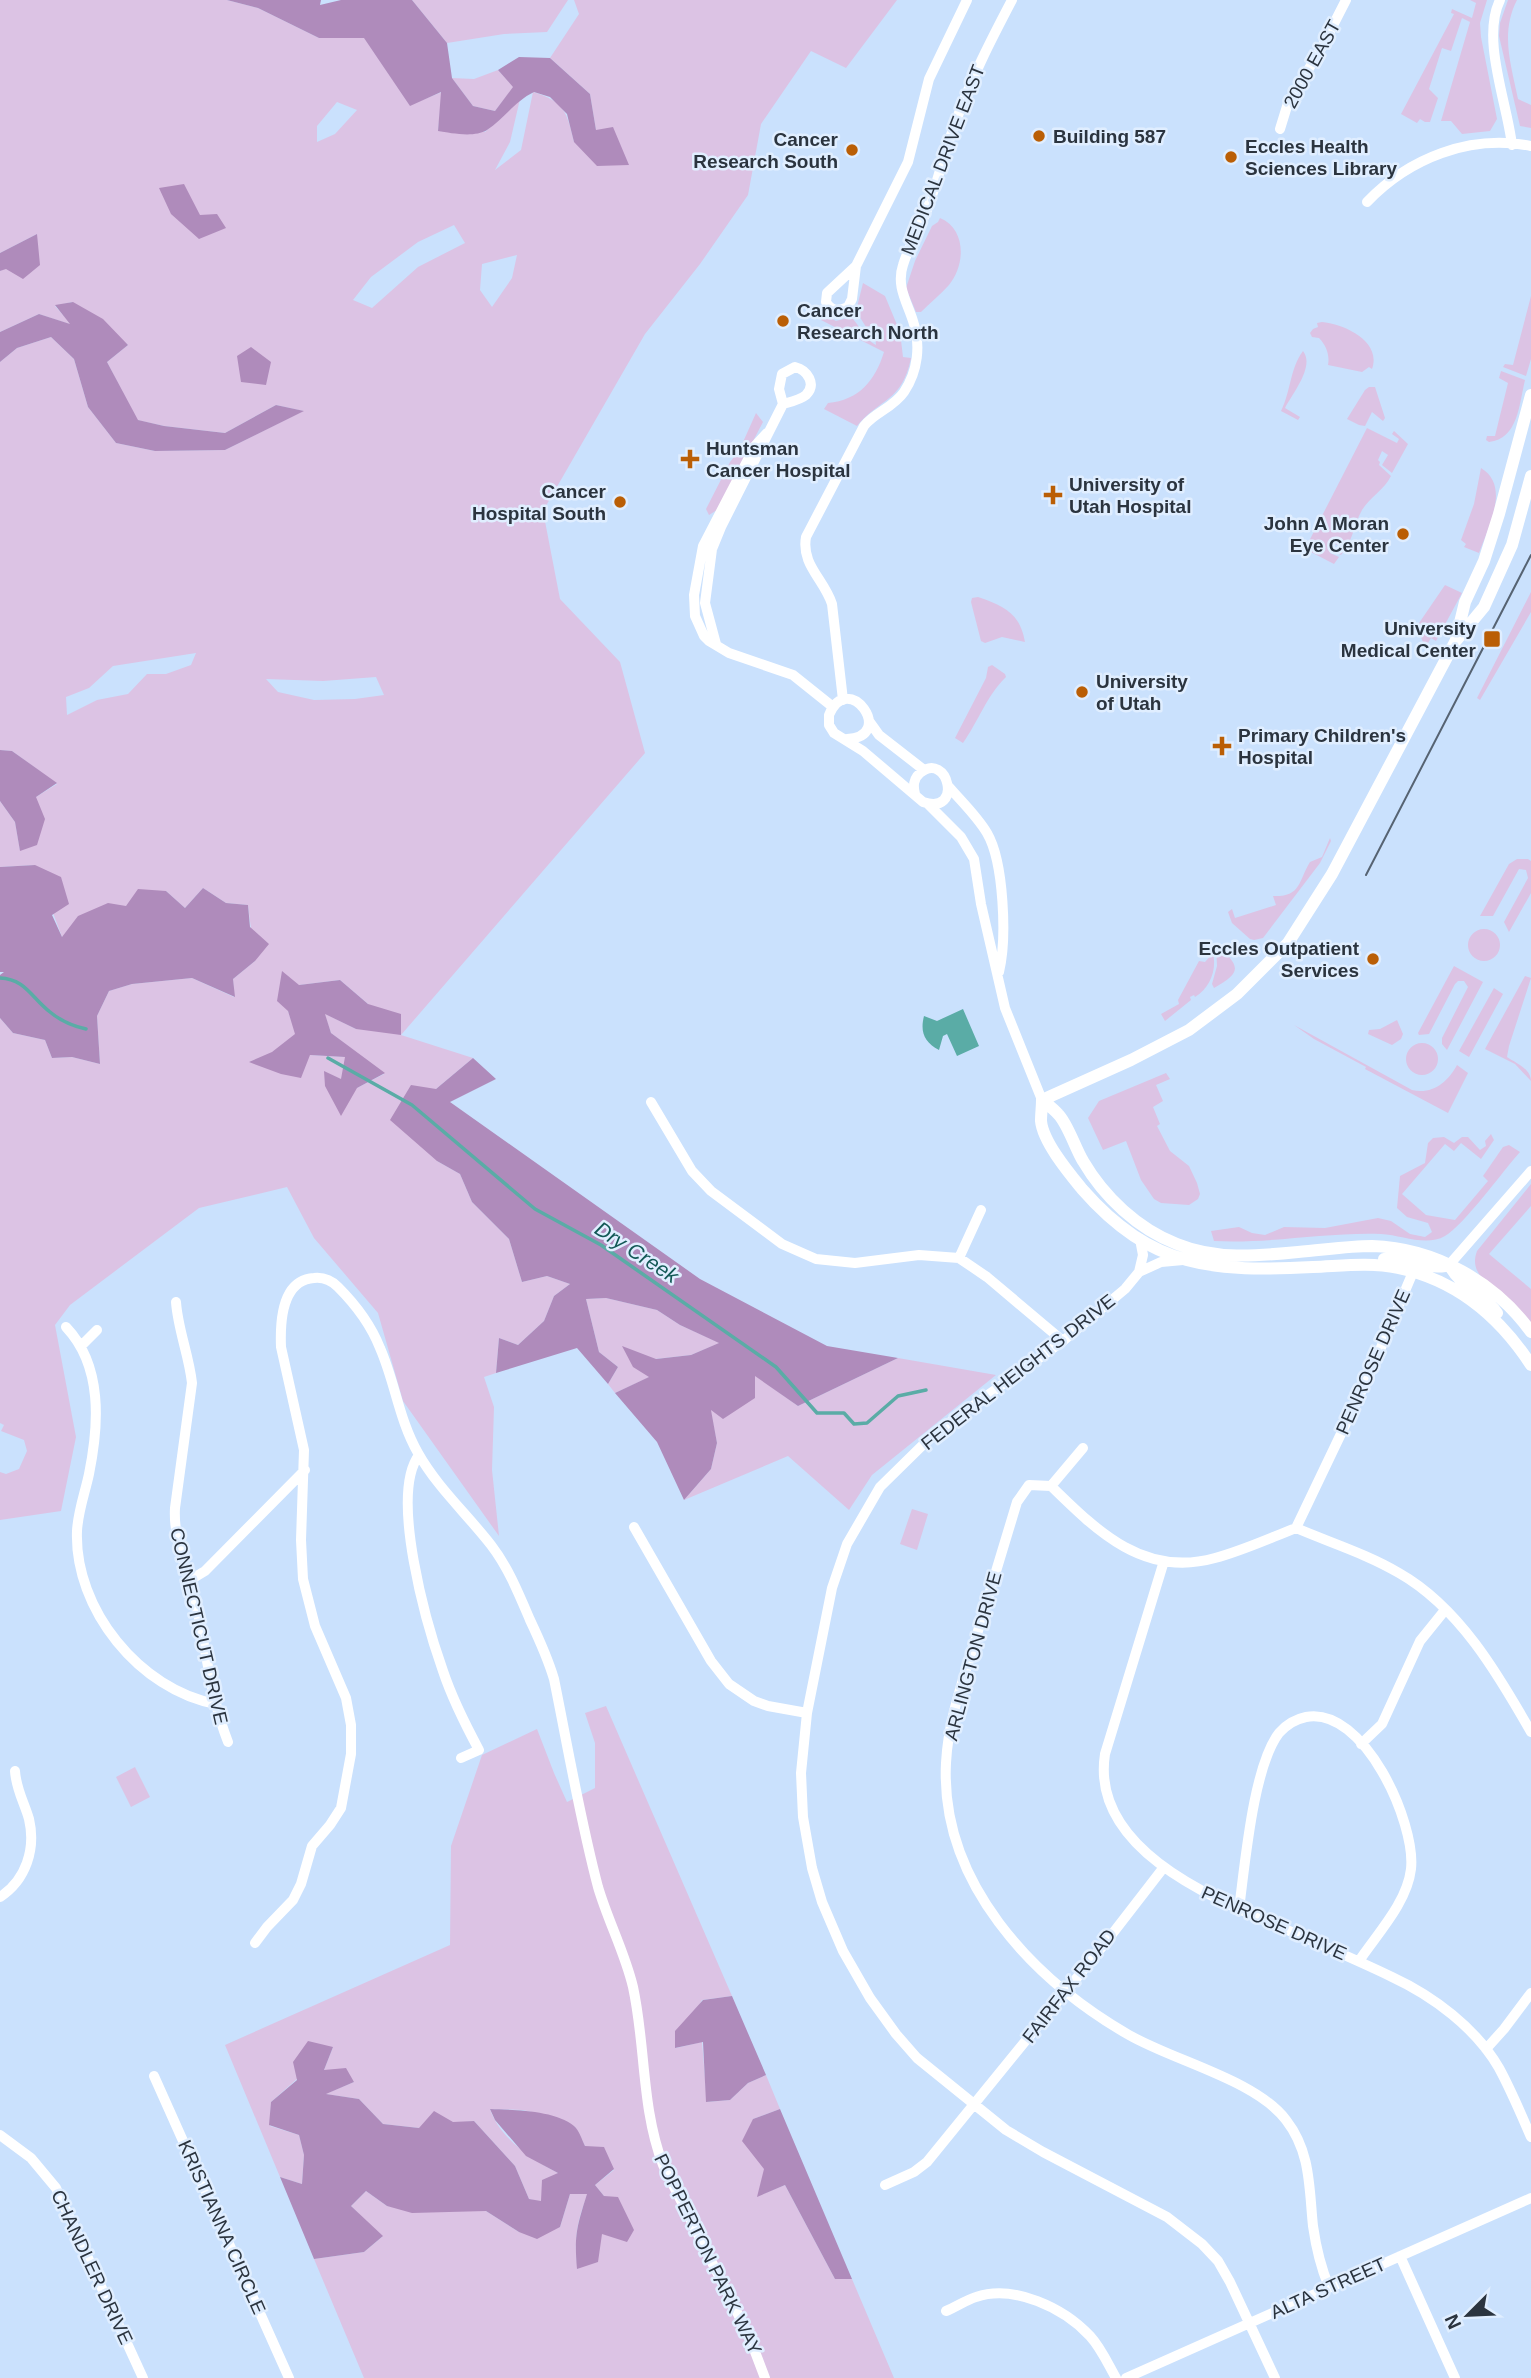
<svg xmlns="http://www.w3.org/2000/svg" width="1531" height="2378" viewBox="0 0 1531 2378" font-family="Arial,sans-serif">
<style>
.green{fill:#dcc3e4;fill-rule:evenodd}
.forest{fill:#af8bbb}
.water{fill:#5aaca6}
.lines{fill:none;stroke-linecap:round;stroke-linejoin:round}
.stream{stroke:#5aaca6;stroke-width:3.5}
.minor{stroke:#fff;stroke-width:10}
.major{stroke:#fff;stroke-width:12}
.tram{stroke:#566372;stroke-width:2}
.poi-dot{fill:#ba5e05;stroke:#e0eeff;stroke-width:2.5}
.labels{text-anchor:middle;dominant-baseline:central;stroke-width:5;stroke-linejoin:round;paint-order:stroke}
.street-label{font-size:19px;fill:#2b343f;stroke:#e0eeff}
.poi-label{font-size:19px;font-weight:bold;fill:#2b343f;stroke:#e0eeff;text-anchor:start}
.water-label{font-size:21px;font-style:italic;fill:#135956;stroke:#e0eeff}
</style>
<rect width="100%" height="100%" fill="#cae1fd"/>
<path class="green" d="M0,0H227L258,8L319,38L364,37L410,105L442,92L438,131L485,132L520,99L510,142L495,170L521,150L533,92C564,101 567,112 574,142L596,130L590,94L550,58L579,14L574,0H897L846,68L811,51L761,124L748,195L700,264L645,334L543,511L560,599L620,662L645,753L401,1035L473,1058L436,1089L437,1161L460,1174L472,1202L509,1239L522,1282L547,1276L570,1284L554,1296L544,1321L518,1345L499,1338L496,1373L484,1377L494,1407L492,1470L499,1536L403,1401L378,1313L314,1238L287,1187L199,1208L70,1305L55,1325L76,1437L61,1511L0,1520V1472L6,1474L19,1469L27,1451L24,1440L1,1431L4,1425L0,1423V1018L13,1033L45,1040L52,1058L72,1057L100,1064L97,1016L109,991L132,984L192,978L234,997L233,979L255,961L248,905L226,903L203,888L185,908L166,891L126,906L62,937L35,865L0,867V801L15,822L20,850L36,797L57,784L12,751L0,750V362L17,348L51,337L74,359L88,407L116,443L155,451L225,450L303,411L276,405L225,433L164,426L137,420L107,362L128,345L72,302L55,306L72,325L39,314L0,332V271L6,268L37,234L0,253ZM337,102L357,110L335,134L317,142V126ZM454,225L465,243L418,267L372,308L353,300L371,277L418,242ZM517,255L512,278L492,307L480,290L482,264ZM196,653L191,665L166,674H147L128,694L97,700L67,715L66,697L89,688L113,666ZM376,677L384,695L355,699L314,700L278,692L266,679L323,681ZM340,980L368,1004L356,1029L324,1013L331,1033L384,1074L357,1088L324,1072L342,1080L346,1057L310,1055L250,1062L272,1053L296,1034L288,1011L299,985Z
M412,0H568L547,32L504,34L447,43Z
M1470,0H1487L1480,23L1481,37L1497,119L1490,131L1462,134L1451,121H1441L1470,22L1462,18L1451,51L1442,48L1429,89L1438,98L1430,122H1425L1420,119L1417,123L1401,114L1454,14L1451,13L1452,9L1472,18L1476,3Z
M1508,0H1517C1500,33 1511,64 1518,99L1531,105V128L1520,126L1499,36L1500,23Z
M498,70L514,87L495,111L473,106L452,78L474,79Z
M940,218C966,229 966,264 949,285C941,294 930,303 921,312H916L906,288L915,261L932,226L938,222Z
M863,283L885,296L900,332L903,357L911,358C902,402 880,398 857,426L824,409L828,403C859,400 875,381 884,352L821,320L823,314L836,321L851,317C862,328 860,335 876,345L874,325L866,327L856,311Z
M1531,296V359L1526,376L1503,367L1505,364L1513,365Z
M1322,322C1344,324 1382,341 1372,369L1369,367L1362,372L1328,365C1330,355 1326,345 1319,338L1312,337L1310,333L1313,329L1318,327L1317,323Z
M1303,351C1315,366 1293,393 1285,408L1300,417L1298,420L1281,411C1291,391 1290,368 1303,351Z
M1501,371L1525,380C1519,405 1518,439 1489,442L1486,440L1487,436H1495L1508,383L1499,378Z
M1369,387H1375L1385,418L1383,421L1372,412L1365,426L1359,425L1347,419L1365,390Z
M756,413L763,422L717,510L709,515L706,509L730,462L739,451Z
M1367,428L1397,443L1399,439L1392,434L1394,431L1408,444L1392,473L1382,465L1388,455L1382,451L1378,460L1380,462L1379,465L1391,476C1384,490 1370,497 1362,510C1353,526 1353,542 1341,555L1337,553L1340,546L1335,544L1330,553L1339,557L1334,564L1305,549Z
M1481,468C1511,486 1488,528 1479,553L1464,547L1466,544L1461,540L1474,504Z
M1445,585L1462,593L1436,641L1431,638L1425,648L1417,626Z
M1531,592V612L1480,700L1477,698Z
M978,597C1004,606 1020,613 1025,642L1002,637L985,643L981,641L971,602L972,598Z
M992,665L1005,674L1006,677C987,695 978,722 963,743L955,738L986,678L988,667Z
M1330,838L1331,841L1320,863L1263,938L1254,940L1250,939L1232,923L1228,912L1232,909L1235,918L1276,905L1273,896C1301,897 1298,882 1310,862L1322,857Z
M1517,859H1528L1531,861V893L1509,932L1504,922L1528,878L1526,870L1519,869L1493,916H1480L1509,864Z
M1468 945a16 16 0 1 1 32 0a16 16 0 1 1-32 0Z
M1216,944C1238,965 1245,971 1214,988L1212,984L1217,966Z
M1213,953C1217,970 1210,988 1195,997L1194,995L1190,997L1191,1000L1165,1021L1161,1014L1179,1004L1178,1000L1199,961L1205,962Z
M1454,966L1483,982L1447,1050L1442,1044V1038L1468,987L1464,981H1458L1455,984L1429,1034L1419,1035L1418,1033Z
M1525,976L1531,978L1509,1046L1507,1057C1516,1063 1531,1069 1531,1081L1515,1064L1485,1049Z
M1494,988L1503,994L1469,1057L1459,1051Z
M1397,1020L1403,1034L1401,1039L1392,1045L1368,1034L1369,1030L1380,1029Z
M1294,1025L1412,1090C1432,1095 1448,1082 1457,1065L1468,1073L1448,1113L1365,1069L1366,1067L1314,1039Z
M1406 1059a16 16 0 1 1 32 0a16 16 0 1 1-32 0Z
M1166,1073L1170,1079L1156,1085L1163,1101L1153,1107L1160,1124L1157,1126L1170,1151L1189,1166L1197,1183L1200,1194L1198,1199L1189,1205L1161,1203L1154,1199L1141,1180L1126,1141L1103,1150L1088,1118L1099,1101Z
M1491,1134L1494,1140L1481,1159L1461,1143L1454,1151L1445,1144L1402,1194L1426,1215L1455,1220L1488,1181L1483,1176L1503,1147L1509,1145L1520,1152C1503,1171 1464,1225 1445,1236C1426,1247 1402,1235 1381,1234C1326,1232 1270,1244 1214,1241L1211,1231L1239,1227L1252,1233L1265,1235L1284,1227L1325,1228L1378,1218L1391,1221L1410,1234L1425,1237L1432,1232L1428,1223L1407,1217L1397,1208L1400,1176L1425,1163L1428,1143L1433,1138L1444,1137L1454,1143L1462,1137H1468L1480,1150L1486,1146L1485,1141Z
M1531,1184V1206L1489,1254L1531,1289V1324L1483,1279C1475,1270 1473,1262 1477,1251Z
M606,1298L657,1310L680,1325L720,1343L691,1355L655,1359L650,1377L615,1393L608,1384L618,1367L599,1352L586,1299Z
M898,1358L996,1375L872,1475L849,1510L788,1456L684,1500L711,1469L717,1443L710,1408L755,1375L798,1406Z
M912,1509L928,1514L917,1550L900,1544Z
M606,1706L732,1996L702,2000L676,2048L702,2042L707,2102L730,2100L748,2083L766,2075L780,2109L753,2119L765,2170L758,2196L785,2185L835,2279H852L894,2378H364L314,2259L364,2252L382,2237L351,2206L366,2191L387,2206L451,2211H486L519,2232L560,2227L570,2194H588C577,2219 573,2243 578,2269L604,2196L595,2185L614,2170L585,2146L575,2127L557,2118L523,2110L490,2109C500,2139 532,2159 558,2173L541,2202L529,2199L515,2166L474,2121L419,2128L383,2124L359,2099L325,2094L354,2082L324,2070L333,2047L271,2102L270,2126L299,2135L304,2155L302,2184L280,2177L225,2045L450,1945L451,1846L482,1755L537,1729L554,1773L567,1802L595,1788V1743L585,1713Z
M135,1767L150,1797L131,1807L116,1777Z"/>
<path class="forest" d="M227,0H321L320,5L341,0H412L447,43L452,78L473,106L495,111L513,87L498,70L519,57L550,58L590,94L596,130L613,127L629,165L597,166L574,142L567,114L550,97L534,92C515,101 504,119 487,130C474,138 451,133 438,131L441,92L410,106L364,38H319L258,8Z
M184,184L200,215L217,214L226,228L199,239L171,214L159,188Z
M37,234L40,265L23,279L6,269L0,271V253Z
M73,302L103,319L128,345L107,362L138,420L164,426L225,433L276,405L304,411L225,450L155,451L116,443L88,407L74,359L51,337L17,348L0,362V332L39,314L70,324L55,305Z
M251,347L271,362L266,385L241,382L237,356Z
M0,750L12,751L57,783L36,797L45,819L37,845L20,851L15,822L0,801Z
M35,865L61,877L69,904L52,915L62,937L78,916L108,903L126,906L138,889L166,891L185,908L203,888L226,903L248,905L250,927L269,944L255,961L233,979L235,997L192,978L132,984L109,991L97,1016L100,1064L72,1057L52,1058L45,1040L13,1033L0,1018V975L4,972H0V867Z
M282,971L299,985L340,980L368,1004L401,1014V1035L356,1029L325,1014L331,1033L385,1073L357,1088L341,1116L325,1086L324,1071L341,1079L345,1057L310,1055L301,1078L281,1074L249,1062L272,1052L295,1034L288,1011L277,1001Z
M473,1058L496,1079L450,1102L700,1279L827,1346L898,1358L798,1406L755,1376V1398L723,1419L711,1410L717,1443L711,1469L684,1500L657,1442L615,1393L649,1377L633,1367L622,1346L656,1359L691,1355L719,1343L680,1325L657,1310L606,1298L586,1299L599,1352L618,1367L608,1384L577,1348L496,1373L499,1338L518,1345L544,1321L554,1296L570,1284L547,1276L522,1282L509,1239L472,1202L460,1174L437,1161L390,1120L411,1085L436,1089Z
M732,1996L766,2075L748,2083L730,2100L706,2102L703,2042L675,2048V2031L703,2000Z
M308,2041L333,2047L324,2070L346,2068L354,2082L326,2094L359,2099L383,2124L419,2128L434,2111L453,2122L474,2121L515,2166L529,2199L541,2201L542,2180L558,2173L526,2156L495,2120L490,2109C513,2110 555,2110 574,2126C579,2130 582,2140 585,2146L604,2147L614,2169L595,2185L604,2196L618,2197L634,2230L627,2242L602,2234L598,2262L577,2269C574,2235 577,2226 587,2194H570L560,2227L537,2239L519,2232L486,2211L412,2213L387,2206L366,2191L351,2206L383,2236L364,2252L314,2259L280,2177L302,2184L304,2155L299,2135L269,2125L271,2102L297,2080L293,2062Z
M780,2109L852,2279H835L785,2185L757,2197L764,2169L742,2141L753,2119Z"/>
<path class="water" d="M963,1009L979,1046L957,1056L947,1034L943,1036L939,1050C924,1042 920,1032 924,1016L937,1021Z"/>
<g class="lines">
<path class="stream" d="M0,978C25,979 31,997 50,1012C61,1021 72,1026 86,1029
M328,1058L412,1105L535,1209L601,1245L776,1367L817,1413H844L854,1424L867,1423L898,1396L926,1390"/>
<path class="minor" d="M1500,0C1481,39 1507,102 1512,145
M1280,129L1288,103L1322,47L1346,0
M1367,202C1409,158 1470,134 1531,146
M856,266L827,293L826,302C832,312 839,311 848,307L852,299L856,266L908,162L929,79L967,0
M767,433L755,446L703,546L694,595L695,616L704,636L709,641L729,653L793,675L833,707
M716,644L705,603L712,549L721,527L783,404C790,402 800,400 806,395C817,384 807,370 795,367L782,374L779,389L783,404
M843,700L832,604C824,579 801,565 806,537L864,426C875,412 893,408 904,392C918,371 921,345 913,321C907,302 896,286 903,265C909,245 921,227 928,207C939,178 945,149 956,121C971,79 991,40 1012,0
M869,721L879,735L924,770
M847,739C897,737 848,668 829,715V725L834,733L863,751L923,802C964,816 948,750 920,773C913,779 913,786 915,794
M949,787C961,801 977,816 987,833C1004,862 1007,939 999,972
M928,804L961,837L974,859L981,904L1005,1008L1042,1100
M651,1102L692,1171L711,1191L782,1244L816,1259L855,1263L919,1255L959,1258L987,1277L1063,1341
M959,1258L981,1210
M1183,1260L1161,1262L1139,1272L1125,1289L1063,1341L935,1433L880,1487L847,1544L832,1588L807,1713L801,1773L803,1817L812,1868L822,1902L843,1951L870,1998L896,2034L917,2058L1006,2130L1043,2152L1167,2217L1202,2244L1218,2261L1230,2282L1275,2378
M1449,1265L1531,1171
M1139,1272L1143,1255L1140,1239
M176,1302C178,1330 189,1355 192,1383L175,1508C173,1540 188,1572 196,1604C206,1649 211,1699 228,1742
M66,1327C103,1366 99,1425 89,1474C85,1493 78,1511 77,1531C74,1609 140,1690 216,1704
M81,1346L97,1330
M419,1455C389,1495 427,1626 443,1671C452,1698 465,1724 479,1750L461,1758
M1051,1486L1029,1485L1017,1502C1003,1549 988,1597 974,1644C962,1683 948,1722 946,1763C940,1882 1032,1979 1129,2035C1174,2061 1256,2080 1286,2120C1311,2152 1309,2188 1313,2226C1316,2247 1321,2268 1329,2287
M1051,1486C1097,1531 1144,1578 1215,1558C1242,1551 1270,1538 1296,1528C1331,1543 1367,1554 1399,1573C1459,1607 1498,1674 1531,1732
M1051,1486L1083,1448
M634,1527L711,1661L729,1684L754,1701L768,1706L807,1713
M1296,1528L1371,1371L1413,1272
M1164,1561L1105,1754C1090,1850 1215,1899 1285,1929C1321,1945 1357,1960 1392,1977C1433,1996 1476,2028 1499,2068C1511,2090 1521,2114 1531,2137
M190,1580L205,1571L305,1470
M1361,1744L1382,1724L1420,1641L1445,1610
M0,1897C26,1880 36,1849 29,1819C24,1802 16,1789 15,1771
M1239,1909C1245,1865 1253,1767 1279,1733C1286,1725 1296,1719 1306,1717C1364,1706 1416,1823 1411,1869C1407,1903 1377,1934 1359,1961
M255,1943L267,1927L293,1900L301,1884L312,1846L330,1825L341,1808L351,1754V1725L346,1698L315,1626L303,1579L301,1540L304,1450L281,1347C280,1322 282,1280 314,1278C323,1277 331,1280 338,1287C355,1304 371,1325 380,1348C395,1382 399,1420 418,1453C437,1487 467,1514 491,1545C508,1567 519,1594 530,1620C539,1639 548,1659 554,1679C568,1748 580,1819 598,1887C608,1921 625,1953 633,1987C646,2047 641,2107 663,2165L749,2336L765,2378
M1486,2049L1504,2029L1531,1993
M154,2076L289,2378
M0,2135L31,2158L56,2188L143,2378
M885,2185L914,2172L927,2162L1106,1942L1164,1867
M1400,2256L1455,2378
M946,2311C956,2307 966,2300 976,2297C1014,2284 1064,2308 1090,2336C1101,2348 1108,2364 1116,2378
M1126,2378L1531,2198"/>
<path class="major" d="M1456,639L1465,602L1484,561L1499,514L1531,395
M1042,1100L1131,1060L1189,1030L1237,994L1288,943L1332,874L1455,642L1484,607L1512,545L1531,476
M1042,1100C1042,1107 1041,1114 1041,1121C1043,1142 1069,1173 1082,1189C1152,1269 1214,1272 1313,1267C1341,1266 1370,1262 1398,1268C1456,1280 1499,1316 1531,1365
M1042,1100C1047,1104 1054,1109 1058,1114C1068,1124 1075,1148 1083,1161C1104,1197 1138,1229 1177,1244C1216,1260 1257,1256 1298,1252C1323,1250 1348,1246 1372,1246C1435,1248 1495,1282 1531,1332
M1384,1259C1405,1258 1425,1269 1445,1266
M1451,1268C1462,1287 1485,1295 1497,1313"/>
<path class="tram" d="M1366,875L1531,555"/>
</g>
<g class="poi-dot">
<circle cx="1039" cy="136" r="7"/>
<circle cx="852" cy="150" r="7"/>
<circle cx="1231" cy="157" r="7"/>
<circle cx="783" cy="321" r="7"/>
<path d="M686.5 448.5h7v7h7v7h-7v7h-7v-7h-7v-7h7z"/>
<path d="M1049.5 484.5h7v7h7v7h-7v7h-7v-7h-7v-7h7z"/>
<circle cx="620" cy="502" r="7"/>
<circle cx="1403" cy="534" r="7"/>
<rect x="1483" y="630" width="18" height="18" rx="3.5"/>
<circle cx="1082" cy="692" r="7"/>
<path d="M1218.5 735.5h7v7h7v7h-7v7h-7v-7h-7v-7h7z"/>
<circle cx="1373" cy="959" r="7"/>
</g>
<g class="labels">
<g class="street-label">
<text transform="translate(1312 64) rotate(-61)">2000 EAST</text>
<text transform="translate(943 160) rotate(-69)">MEDICAL DRIVE EAST</text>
<text transform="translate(1373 1362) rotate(-66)">PENROSE DRIVE</text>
<text transform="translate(1018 1372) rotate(-38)">FEDERAL HEIGHTS DRIVE</text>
<text transform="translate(199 1626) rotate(77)">CONNECTICUT DRIVE</text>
<text transform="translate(973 1656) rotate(-75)">ARLINGTON DRIVE</text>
<text transform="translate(1274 1923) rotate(24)">PENROSE DRIVE</text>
<text transform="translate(1069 1986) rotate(-52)">FAIRFAX ROAD</text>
<text transform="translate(222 2227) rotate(66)">KRISTIANNA CIRCLE</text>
<text transform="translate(708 2254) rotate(64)">POPPERTON PARK WAY</text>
<text transform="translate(92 2267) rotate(65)">CHANDLER DRIVE</text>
<text transform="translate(1328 2288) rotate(-24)">ALTA STREET</text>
</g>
<g class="poi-label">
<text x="1053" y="136">Building 587</text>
<text x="838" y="139" text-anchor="end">Cancer<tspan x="838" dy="22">Research South</tspan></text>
<text x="1245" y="146">Eccles Health<tspan x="1245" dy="22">Sciences Library</tspan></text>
<text x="797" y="310">Cancer<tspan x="797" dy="22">Research North</tspan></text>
<text x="706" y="448">Huntsman<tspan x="706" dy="22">Cancer Hospital</tspan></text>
<text x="1069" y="484">University of<tspan x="1069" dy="22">Utah Hospital</tspan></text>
<text x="606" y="491" text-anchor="end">Cancer<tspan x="606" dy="22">Hospital South</tspan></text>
<text x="1389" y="523" text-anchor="end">John A Moran<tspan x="1389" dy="22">Eye Center</tspan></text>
<text x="1476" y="628" text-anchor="end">University<tspan x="1476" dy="22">Medical Center</tspan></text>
<text x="1096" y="681">University<tspan x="1096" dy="22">of Utah</tspan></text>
<text x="1238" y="735">Primary Children's<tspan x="1238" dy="22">Hospital</tspan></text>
<text x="1359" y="948" text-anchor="end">Eccles Outpatient<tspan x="1359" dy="22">Services</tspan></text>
</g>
<g class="water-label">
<text transform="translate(637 1252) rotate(33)">Dry Creek</text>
</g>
</g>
<g transform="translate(1468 2315) rotate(246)" stroke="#e0eeff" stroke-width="5" paint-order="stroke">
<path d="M0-5L12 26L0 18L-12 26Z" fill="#2b343f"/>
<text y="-10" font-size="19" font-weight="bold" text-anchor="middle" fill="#2b343f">N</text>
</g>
</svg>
